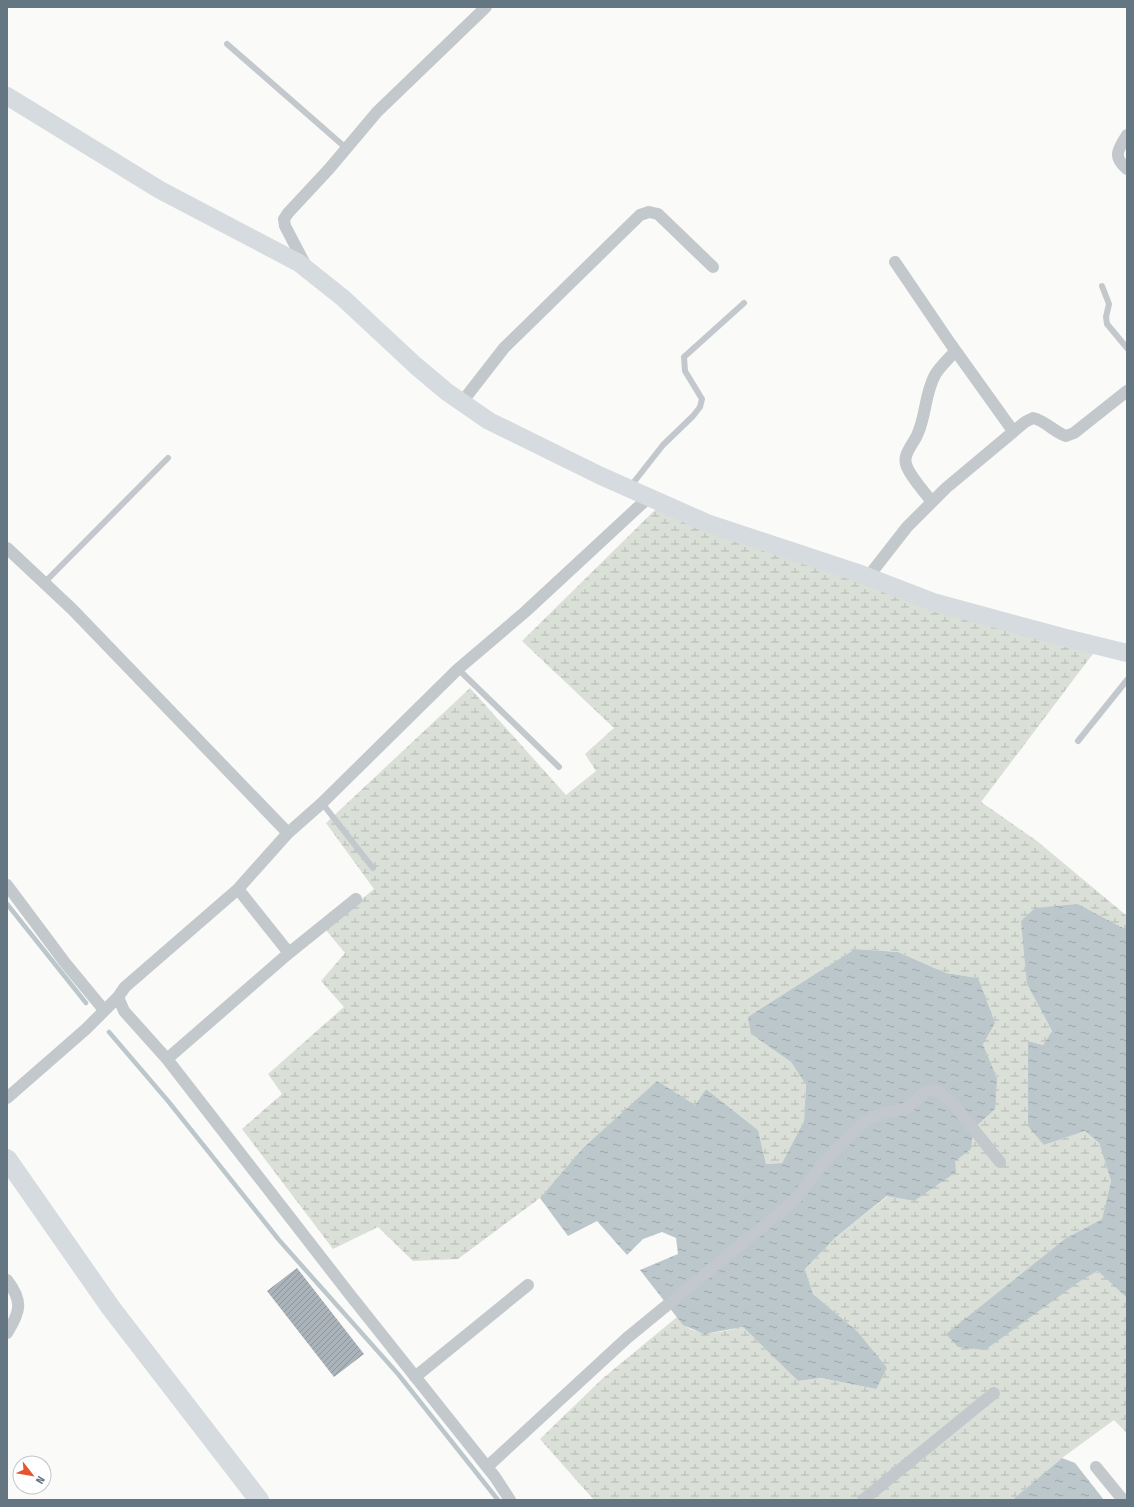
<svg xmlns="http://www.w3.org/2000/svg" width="1134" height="1507" viewBox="0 0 1134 1507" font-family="'Fira Sans Condensed',sans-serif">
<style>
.wetland{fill:url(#wetland-marsh)}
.water{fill:url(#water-ripples)}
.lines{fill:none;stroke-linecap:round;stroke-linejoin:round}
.stream{stroke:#bbc7cb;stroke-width:4.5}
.building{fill:url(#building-hatch)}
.lane{stroke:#c3c8cc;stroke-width:6}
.street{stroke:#c3c8cc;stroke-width:12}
.secondary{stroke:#d6dbdf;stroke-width:18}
.primary{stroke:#d6dbdf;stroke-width:20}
</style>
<defs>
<pattern id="wetland-marsh" width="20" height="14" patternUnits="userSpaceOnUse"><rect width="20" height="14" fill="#dadfd7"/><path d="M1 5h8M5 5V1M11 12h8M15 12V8" fill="none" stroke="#b4b9b4"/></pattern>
<pattern id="water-ripples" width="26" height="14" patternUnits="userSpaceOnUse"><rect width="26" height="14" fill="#bbc7cb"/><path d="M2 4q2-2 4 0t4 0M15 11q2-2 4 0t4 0" fill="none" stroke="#9ca6aa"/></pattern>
<pattern id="building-hatch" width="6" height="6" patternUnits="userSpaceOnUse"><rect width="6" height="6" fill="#aab3b9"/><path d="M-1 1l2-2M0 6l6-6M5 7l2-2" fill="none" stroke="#8e969c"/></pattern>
</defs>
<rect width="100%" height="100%" fill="#fafaf8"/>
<path class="wetland" d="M660,505L970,612L1095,651L981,802L1037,841L1127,916V930L1078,904L1027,984L1052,1031L1043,1045L1028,1041L1044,1145L1085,1131L1099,1143L1111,1181L1102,1219L1066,1238L947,1334L1099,1271L1127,1298V1433L1114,1420L1062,1458L1012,1500H594L540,1439L602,1379L677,1317C695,1341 718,1332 743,1327L798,1381L821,1378L876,1389L857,1331L813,1294L805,1269L836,1237L888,1196L914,1201L955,1161L973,1129L997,1078L983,1044L978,978L946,973L898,952L855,949L806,981L751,1034L791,1062L806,1085L804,1121L782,1163L766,1164L758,1130L706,1089L695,1105L582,1149L540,1198L458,1259L413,1261L378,1227L333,1249L242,1129L282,1094L268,1074L344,1007L321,981L345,953L325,929L374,889L326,823L470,688L566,795L596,771L585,754L614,728L522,641Z"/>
<path class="water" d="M1078,904L1127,930V1298L1098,1271L1083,1279L985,1350L958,1347L946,1334L1066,1238L1102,1219L1111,1181L1099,1143L1085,1131L1044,1145L1028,1126V1041L1043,1045L1052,1031L1027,984L1021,921L1035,908Z
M855,949L898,952L946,973L978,978L995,1023L983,1044L997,1078L995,1109L973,1129L971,1149L955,1161L956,1172L914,1201L887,1196L836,1237L805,1269L813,1294L857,1331L887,1368L876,1389L821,1378L798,1381L743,1327L704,1334L683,1325L640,1270L678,1254L676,1238L662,1232L643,1239L627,1255L597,1221L568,1236L540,1198L582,1149L657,1081L695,1105L706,1089L758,1130L766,1164L782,1163L804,1121L806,1085L791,1062L751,1034L748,1017Z
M1062,1458L1075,1463L1104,1500H1012Z"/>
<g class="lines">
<path class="stream" d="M7,904L86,1003
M109,1032L168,1101L279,1240L398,1374L498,1500"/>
</g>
<path class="building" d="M297,1268L364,1354L334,1377L267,1291Z"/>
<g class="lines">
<path class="lane" d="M227,44L346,148
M1102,286L1109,304L1106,317L1107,324L1127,348
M630,487L663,445L693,416L700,407L702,399L685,371L684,357L744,303
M44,583L168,458
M458,669L559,767
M1078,741L1127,680
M322,803L373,868"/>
<path class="street" d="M1127,135C1118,150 1112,156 1127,169
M895,262L950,343L1013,431
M306,266L285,226L284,219L288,213L329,169L377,112L486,7
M462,402L504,348L640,215L649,212L658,214L713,267
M932,502C924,491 912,479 907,467C901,455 914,444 918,433C926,415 925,393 935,375C940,366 949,359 955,351
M7,548L72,609L288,833
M868,577L907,527L946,488L1025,422L1033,418C1046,421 1054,432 1066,436L1074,433L1127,391
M7,885L66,964L104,1010
M238,889L289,953
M167,1059L289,953L356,899
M7,1098L86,1029L118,997
M7,1280C23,1301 21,1311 7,1333
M415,1377L528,1285
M487,1467L627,1338L794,1201L826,1160L863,1123L873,1117L884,1113L906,1109L925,1092L933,1090L940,1092L954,1105L1000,1162
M1096,1467L1123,1500
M510,1500L495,1477L351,1296L167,1059L124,1011L118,997L125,987L238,889L288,833L322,803L458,669L525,612L648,498
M863,1500L994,1393"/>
<path class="secondary" d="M7,96L160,190L299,263L343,298L416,366L447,392L489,421L601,476L707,523L858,573L933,602L1066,638L1127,653"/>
<path class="primary" d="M7,1159L111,1308L259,1500"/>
</g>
<rect width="1134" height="1507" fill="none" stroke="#657683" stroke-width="16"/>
<g transform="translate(32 1475) rotate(121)"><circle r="19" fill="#ffffff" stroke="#c1c8cd"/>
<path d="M0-3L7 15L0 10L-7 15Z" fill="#e4572e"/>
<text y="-6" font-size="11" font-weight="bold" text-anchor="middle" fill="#657683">N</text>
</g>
</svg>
